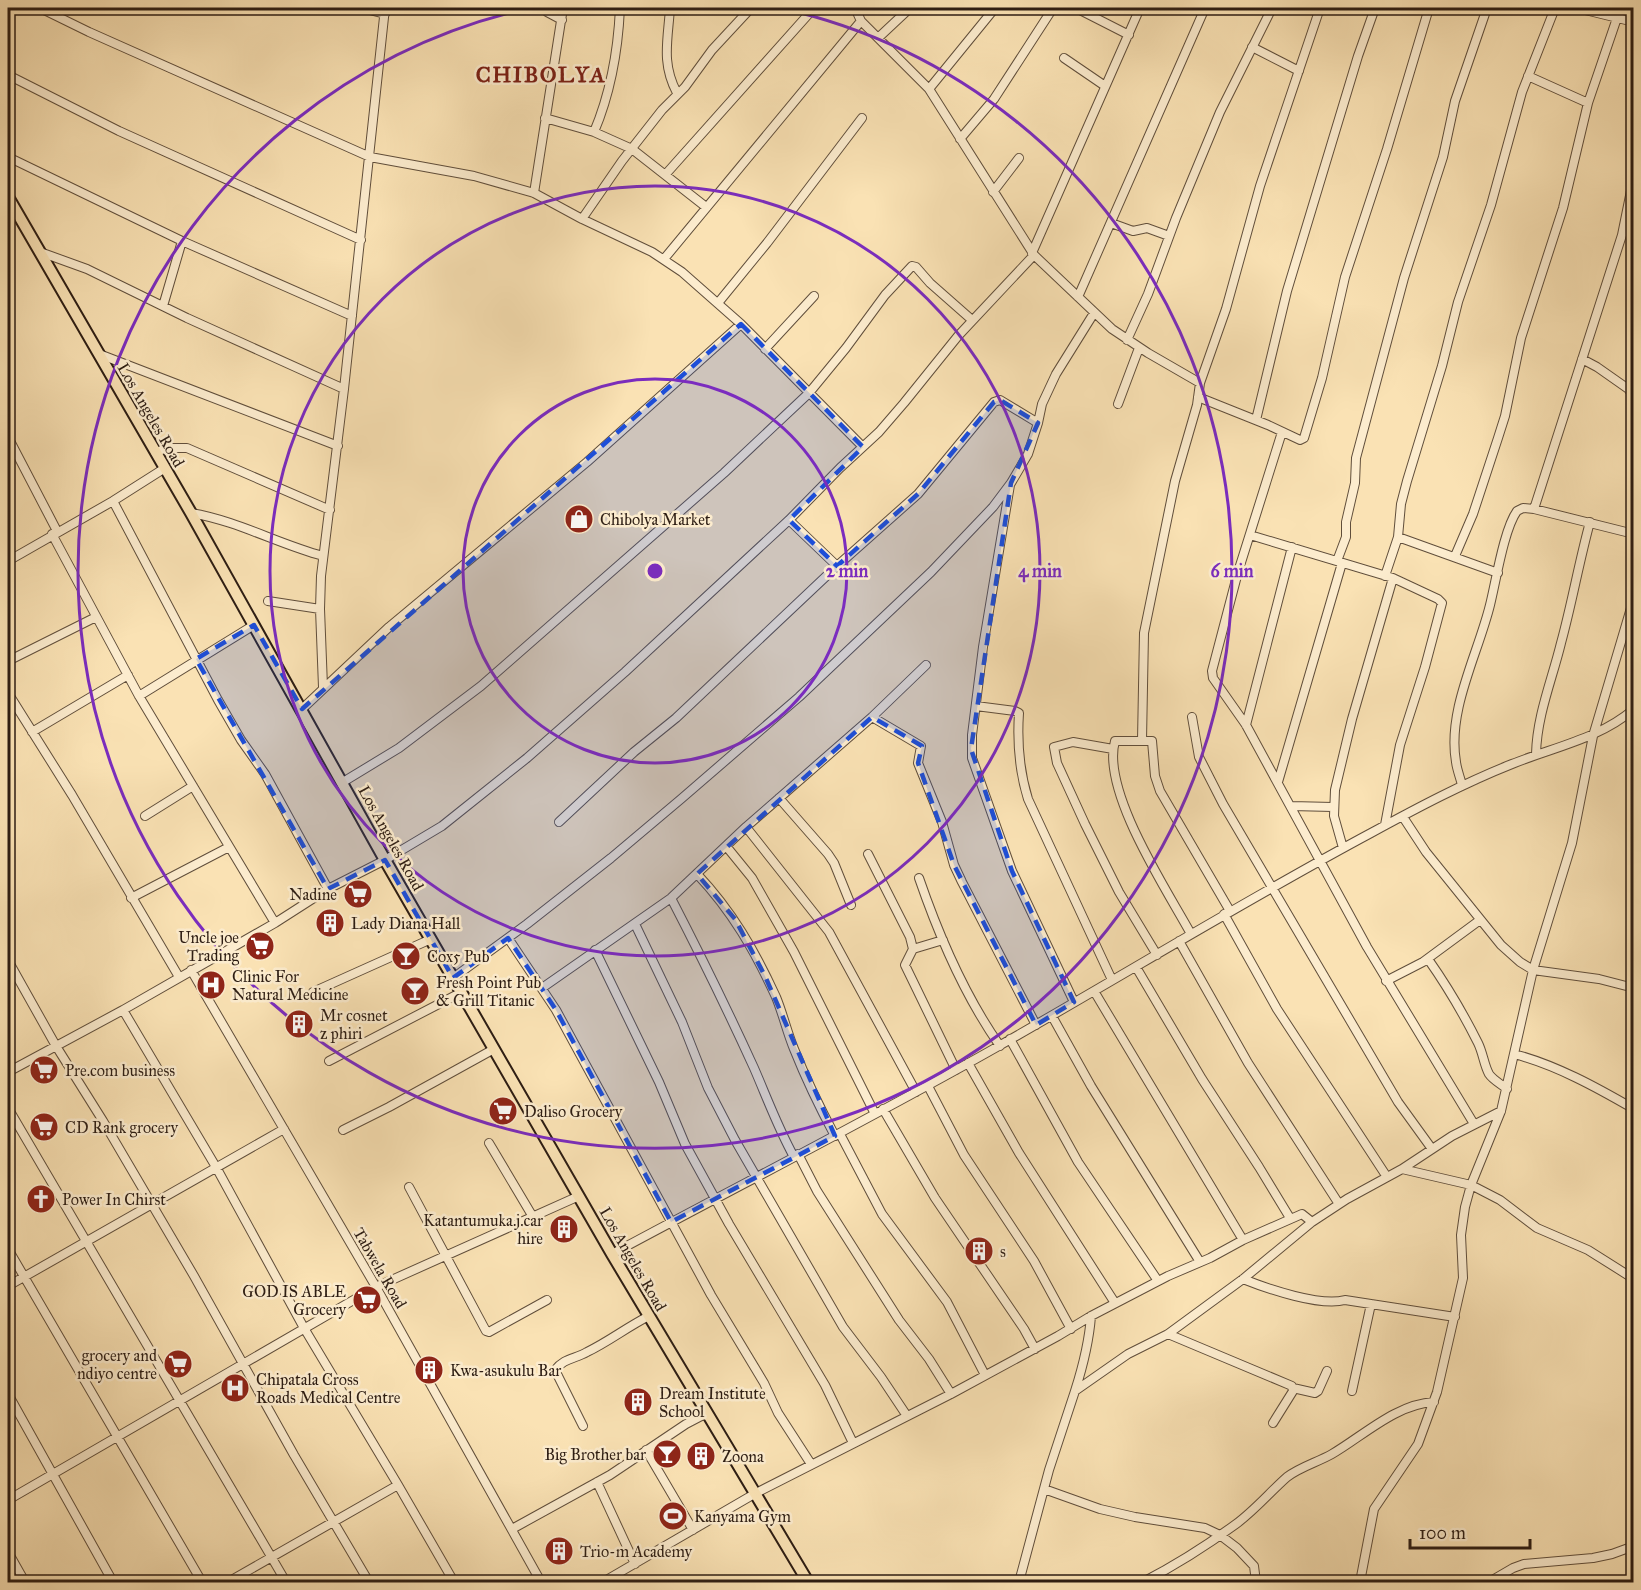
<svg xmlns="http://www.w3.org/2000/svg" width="1641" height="1590" viewBox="0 0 1641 1590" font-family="'IM FELL Great Primer',serif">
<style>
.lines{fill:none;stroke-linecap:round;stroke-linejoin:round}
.minor-casing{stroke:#604e3b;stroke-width:10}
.major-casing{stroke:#2d1d13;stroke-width:14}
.minor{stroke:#fcecce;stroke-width:8}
.major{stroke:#fae2b4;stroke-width:10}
.marked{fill:#1d4ed8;fill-opacity:0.2;stroke:#1d4ed8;stroke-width:4.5;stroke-dasharray:12 8;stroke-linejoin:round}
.ring{fill:none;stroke:#7b2cbf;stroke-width:3}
.labels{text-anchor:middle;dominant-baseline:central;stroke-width:5;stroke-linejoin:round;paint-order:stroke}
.street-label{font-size:16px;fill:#2d1d13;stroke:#fcecce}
.poi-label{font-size:16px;fill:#2d1d13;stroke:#fcecce;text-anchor:start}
.district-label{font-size:22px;font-weight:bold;letter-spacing:1.5px;fill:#7a1f14;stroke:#fcecce}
.centre{fill:#7b2cbf;stroke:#fcecce;stroke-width:3}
.ring-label{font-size:18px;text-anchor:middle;font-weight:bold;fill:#7b2cbf;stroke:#fcecce;stroke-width:5;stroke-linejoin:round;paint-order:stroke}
</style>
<rect width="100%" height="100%" fill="#fae2b4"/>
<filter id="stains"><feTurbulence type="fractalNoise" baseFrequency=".00333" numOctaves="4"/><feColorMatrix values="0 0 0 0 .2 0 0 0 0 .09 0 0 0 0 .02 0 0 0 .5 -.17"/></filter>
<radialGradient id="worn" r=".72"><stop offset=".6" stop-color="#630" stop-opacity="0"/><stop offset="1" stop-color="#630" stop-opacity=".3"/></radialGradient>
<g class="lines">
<g class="minor-casing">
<path id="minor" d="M40,8L89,32L370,157L474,176L534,193L582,219L652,252L682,272L741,324L863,447
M362,8L385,14
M544,8L547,12L562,20
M670,8C668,40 661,63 677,93
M855,8L861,21L929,89L1034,255L1112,329L1148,353L1200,383
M1076,8L1129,35
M1577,8L1634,22
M878,38L910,8
M1252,47L1299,71
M1064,58L1105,86
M8,75L119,131L361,240
M1528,76L1588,103
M929,89L995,8
M545,118L594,132L632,149L706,207
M594,132C611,92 618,51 620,8
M960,139L994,99L1053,8
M8,157L182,241L352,316
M665,175L814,8
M993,192L1019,158
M534,193L563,8
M582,219L622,161L662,110L685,87L712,50L751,8
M1111,223L1133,231L1147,228L1169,236
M40,252L87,269L187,318L344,389
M1032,253L1140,8
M664,259L861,21
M1078,297L1205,8
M718,303L767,243L862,118
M163,306L182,241
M1127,340L1148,294L1176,218L1220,112L1272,8
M765,349L814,296
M99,354L338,446
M1582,359L1597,367L1634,393
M1629,390L1634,376
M1198,397L1268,425L1300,440L1304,438L1322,378L1345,277L1387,149L1429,8
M1118,404L1139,348
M1256,420L1287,291L1358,56L1375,8
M1282,432L1238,572L1212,671L1213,678L1246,725L1367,947L1474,1124
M8,437L57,531
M155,452L169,448H187L330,510
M1010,485L983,647L972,735V758L1012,871L1074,1002
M113,501L218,700L241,740L265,774L328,889
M1534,509L1622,235L1634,176
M191,513C238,521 278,544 323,556
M52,534L139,696L275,923
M1250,535L1393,578L1438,599L1442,603L1425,667L1400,745L1385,825
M1398,537L1498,573
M1455,556L1473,514L1498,438L1505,416L1521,338L1563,208L1588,103L1617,18
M8,561L113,501L165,468
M1337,561L1346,537V522L1355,483L1356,458L1404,278L1443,157L1455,101L1487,8
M837,566L918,494L994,402L1000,400L1038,423
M1385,576L1398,537L1401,504L1407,481L1442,366L1458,302L1491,205L1522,92L1555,8
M268,601L320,609
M8,661L96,617
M323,687L320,609L321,576L344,389L385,8
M8,693L72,795L179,977
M139,696L254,625
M976,706L1015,711L1019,713C1017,743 1019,770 1028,799L1112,980
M302,709L389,627L587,462L741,324
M872,717L921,746L918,763L942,822L954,865L962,882L1036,1025
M1192,717L1199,757L1223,804L1398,1102L1432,1149
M1246,725L1292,547
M32,732L128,675
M1142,740L1144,633L1175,481L1197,405L1200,383L1226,309L1260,186L1320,8
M1113,749L1073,742L1054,747L1057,763L1085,824L1119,892L1157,955
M1536,754C1537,715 1552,680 1561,643C1572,603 1579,562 1590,522
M343,782L399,748L481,686L724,473L809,393L846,348L885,295L912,266L916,267L930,283L972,320
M1278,782L1342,563
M1462,785C1460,777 1457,770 1456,762C1447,710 1478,654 1490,605C1496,581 1504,529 1517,511L1523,508L1534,509L1634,534
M779,798L828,854L834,863L851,905
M1291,806L1333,807
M145,816L193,786
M1403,817L1426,852L1501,945L1520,962L1533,970L1599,979L1634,988
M559,822L634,752L676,718L837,566L789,520
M746,827L829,932L916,1092
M726,846L752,878L794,952L875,1114
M1343,848L1334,816L1335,790L1352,719L1393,578
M868,854L910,937L913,949
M697,874C732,911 755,951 776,997C783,1014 787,1032 794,1049C806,1079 820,1108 835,1136
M919,878C939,936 964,995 1000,1046
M131,898L229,847
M671,898C700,954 728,1011 754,1068C767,1098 778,1128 794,1157
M1224,914L1277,1009L1387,1177
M635,924L682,1022L708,1088L735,1140L843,1327L881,1377L907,1416
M1191,934C1167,890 1101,791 1115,741H1152L1155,776L1160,791L1230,911
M508,938L556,1010L711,1295L764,1383L778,1413L811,1464
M943,940L913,949L905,965L956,1070
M1179,941L1248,1063L1339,1204
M595,950L659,1082L685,1144L729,1224L825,1385L853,1443
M1428,959C1447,986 1463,1013 1478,1043C1483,1053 1484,1065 1489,1074C1493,1080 1501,1084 1507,1089
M10,964L56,1046L103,1121L194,1276L294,1455L369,1582
M1136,967L1202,1079L1259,1167L1290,1218
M191,970L376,1287L541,1582
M453,978L527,924L611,858L681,799L799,697L931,572L993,507L1011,483L1028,454L1038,423L1042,404L1056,374L1094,313
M1386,981L1423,962L1480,920
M542,988L671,898L746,827L872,717L926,665
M1094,991L1243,1240
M313,992L431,939
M123,1010L216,1167L304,1328L398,1485L454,1582
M1052,1016L1091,1086L1200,1262
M1010,1039L1078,1162L1158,1281
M1514,1054C1556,1065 1596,1087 1634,1109
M329,1061L462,992
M968,1063L1019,1153L1115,1303
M8,1072L123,1010L275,923L328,889L385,860L442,826L527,758L625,672L789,520L840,468L879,432L904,403L958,336L1034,255
M928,1086L964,1155L1034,1261L1071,1329
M8,1108L286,1582
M883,1109L935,1198L1024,1329L1035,1349
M343,1130L389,1107L494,1049
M840,1134L882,1214L947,1302L985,1375
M489,1143L533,1217
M798,1154L817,1191L899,1320L929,1359L951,1394
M1402,1169L1452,1136L1501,1111
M409,1187L486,1331L489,1332L547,1300
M8,1249L202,1582
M612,1254C740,1185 870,1119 997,1047C1122,976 1244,901 1371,833C1417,808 1464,783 1512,764C1554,747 1599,739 1634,709
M1243,1279C1268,1289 1321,1307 1345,1300L1455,1317
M8,1286L284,1129
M1168,1334L1292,1386L1293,1391L1273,1423
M1293,1388L1315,1393L1318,1391L1327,1371
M1075,1391C1083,1366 1089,1343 1091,1316
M1352,1391L1371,1304
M8,1394L113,1582
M583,1426L555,1370C564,1358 575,1359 587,1352C608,1342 627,1327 649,1316
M646,1450L693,1530
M597,1482L635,1564
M1044,1489L1100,1509L1135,1517L1205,1528L1220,1535L1237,1548L1254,1566L1256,1582
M8,1500L376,1287L579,1196
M512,1529L610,1475L686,1424L707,1413
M8,1552L25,1582
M228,1582L398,1485
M603,1582L756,1493L951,1394L1058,1336L1091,1316L1168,1276L1210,1258L1243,1240L1302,1214L1312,1222
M1019,1582L1049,1470L1075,1391L1128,1354L1168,1334L1243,1279L1312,1222L1347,1199L1402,1169L1471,1185L1500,1200L1537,1228L1588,1250L1634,1279
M1143,1582C1176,1565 1206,1546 1236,1524C1255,1510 1270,1492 1287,1477C1300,1467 1318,1462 1332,1454C1363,1436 1396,1404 1434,1402
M1360,1582L1374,1509L1418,1444L1437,1392L1463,1278L1461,1235L1465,1207L1471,1185L1501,1111L1533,970L1572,843L1593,736L1634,598
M1489,1582L1513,1568L1524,1564L1593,1558L1612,1554L1634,1546"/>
</g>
<g class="major-casing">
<path id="major" d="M8,197L191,513L385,860L612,1254L808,1582"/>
</g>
<use href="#minor" class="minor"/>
<use href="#major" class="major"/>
</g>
<path class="marked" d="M741,324L863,447L789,520L837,566L918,494L994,402L1000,400L1038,423L1011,483L971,749L1012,871L1074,1002L1036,1025L954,865L918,763L922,746L872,717L697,874L735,919L765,976L835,1136L671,1222L556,1010L508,938L453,978L385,860L328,889L196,659L254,625L302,709Z"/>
<g class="ring">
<circle cx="655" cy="571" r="192"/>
<circle cx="655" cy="571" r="385"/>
<path d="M780 8A577 577 0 1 1 530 8"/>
</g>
<defs>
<g id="shop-disc" transform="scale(1.5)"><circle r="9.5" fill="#8f2418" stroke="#fcecce"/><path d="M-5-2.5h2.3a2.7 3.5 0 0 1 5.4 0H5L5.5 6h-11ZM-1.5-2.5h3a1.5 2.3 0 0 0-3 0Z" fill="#fff"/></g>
<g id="supermarket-disc" transform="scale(1.5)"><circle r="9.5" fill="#8f2418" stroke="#fcecce"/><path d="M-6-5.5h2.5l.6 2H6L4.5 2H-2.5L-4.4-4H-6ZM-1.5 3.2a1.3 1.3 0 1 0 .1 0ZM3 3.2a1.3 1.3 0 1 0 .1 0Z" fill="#fff"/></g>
<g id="building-disc" transform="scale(1.5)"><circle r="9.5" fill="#8f2418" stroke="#fcecce"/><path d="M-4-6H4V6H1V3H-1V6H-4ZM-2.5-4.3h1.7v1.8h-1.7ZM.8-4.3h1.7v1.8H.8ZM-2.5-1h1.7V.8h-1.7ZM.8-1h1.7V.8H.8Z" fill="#fff"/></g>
<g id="bar-disc" transform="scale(1.5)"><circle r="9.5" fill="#8f2418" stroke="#fcecce"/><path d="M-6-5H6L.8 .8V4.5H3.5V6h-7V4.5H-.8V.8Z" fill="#fff"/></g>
<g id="hospital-disc" transform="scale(1.5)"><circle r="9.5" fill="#8f2418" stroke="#fcecce"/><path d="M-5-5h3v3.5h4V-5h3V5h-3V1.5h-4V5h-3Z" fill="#fff"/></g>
<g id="church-disc" transform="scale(1.5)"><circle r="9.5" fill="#8f2418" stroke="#fcecce"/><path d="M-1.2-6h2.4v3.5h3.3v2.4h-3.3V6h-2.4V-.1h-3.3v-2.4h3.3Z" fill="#fff"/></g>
<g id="stadium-disc" transform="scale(1.5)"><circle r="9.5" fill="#8f2418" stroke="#fcecce"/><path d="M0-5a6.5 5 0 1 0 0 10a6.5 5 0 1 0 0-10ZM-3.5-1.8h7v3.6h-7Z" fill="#fff"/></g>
</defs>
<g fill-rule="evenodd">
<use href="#shop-disc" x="579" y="519"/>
<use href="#supermarket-disc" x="358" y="894"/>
<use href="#building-disc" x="330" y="923"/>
<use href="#supermarket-disc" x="260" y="946"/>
<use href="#bar-disc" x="406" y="956"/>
<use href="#hospital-disc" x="211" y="985"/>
<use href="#bar-disc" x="415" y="991"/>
<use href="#building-disc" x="299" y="1024"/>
<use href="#supermarket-disc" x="44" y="1070"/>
<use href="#supermarket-disc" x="503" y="1111"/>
<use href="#supermarket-disc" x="44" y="1127"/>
<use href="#church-disc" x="41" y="1199"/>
<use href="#building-disc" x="564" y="1229"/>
<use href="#building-disc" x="979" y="1251"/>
<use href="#supermarket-disc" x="367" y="1300"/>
<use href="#supermarket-disc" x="178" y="1364"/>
<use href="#building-disc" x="429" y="1370"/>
<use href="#hospital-disc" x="235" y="1388"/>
<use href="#building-disc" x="638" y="1402"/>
<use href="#bar-disc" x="667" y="1454"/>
<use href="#building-disc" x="701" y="1456"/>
<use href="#stadium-disc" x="673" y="1516"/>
<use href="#building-disc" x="559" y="1551"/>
</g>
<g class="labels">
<g class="street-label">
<text transform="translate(151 415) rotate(60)">Los Angeles Road</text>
<text transform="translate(391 838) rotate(61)">Los Angeles Road</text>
<text transform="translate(633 1259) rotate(60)">Los Angeles Road</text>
<text transform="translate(380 1268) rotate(60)">Tabwela Road</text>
</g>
<g class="poi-label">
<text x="600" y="519">Chibolya Market</text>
<text x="337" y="894" text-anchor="end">Nadine</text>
<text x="351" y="923">Lady Diana Hall</text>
<text x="239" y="937" text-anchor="end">Uncle joe<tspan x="239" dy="18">Trading</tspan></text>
<text x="427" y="956">Cox5 Pub</text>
<text x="232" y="976">Clinic For<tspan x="232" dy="18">Natural Medicine</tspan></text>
<text x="436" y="982">Fresh Point Pub<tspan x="436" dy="18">&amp; Grill Titanic</tspan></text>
<text x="320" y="1015">Mr cosnet<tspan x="320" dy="18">z phiri</tspan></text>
<text x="65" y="1070">Pre.com business</text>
<text x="524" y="1111">Daliso Grocery</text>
<text x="65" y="1127">CD Rank grocery</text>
<text x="62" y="1199">Power In Chirst</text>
<text x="543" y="1220" text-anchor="end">Katantumuka.j.car<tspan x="543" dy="18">hire</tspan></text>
<text x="1000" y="1251">s</text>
<text x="346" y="1291" text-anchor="end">GOD IS ABLE<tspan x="346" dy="18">Grocery</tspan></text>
<text x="157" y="1355" text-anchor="end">grocery and<tspan x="157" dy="18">ndiyo centre</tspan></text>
<text x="450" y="1370">Kwa-asukulu Bar</text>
<text x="256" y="1379">Chipatala Cross<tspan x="256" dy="18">Roads Medical Centre</tspan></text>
<text x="659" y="1393">Dream Institute<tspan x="659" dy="18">School</tspan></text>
<text x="646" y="1454" text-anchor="end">Big Brother bar</text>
<text x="722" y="1456">Zoona</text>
<text x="694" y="1516">Kanyama Gym</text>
<text x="580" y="1551">Trio-m Academy</text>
</g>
<g class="district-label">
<text x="541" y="74">CHIBOLYA</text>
</g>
</g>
<circle cx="655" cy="571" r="9" class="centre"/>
<g class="ring-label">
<text x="847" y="577">2 min</text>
<text x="1040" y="577">4 min</text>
<text x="1232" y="577">6 min</text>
</g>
<rect width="1641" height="1590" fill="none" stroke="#fae2b4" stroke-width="30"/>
<rect x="9" y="9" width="1623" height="1572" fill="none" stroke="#2d1d13" stroke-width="3"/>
<rect x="15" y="15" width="1611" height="1560" fill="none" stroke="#2d1d13" stroke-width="1.5"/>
<path d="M1410 1539v9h120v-9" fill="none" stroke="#2d1d13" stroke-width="3"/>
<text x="1419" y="1539" font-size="18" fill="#2d1d13" stroke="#fcecce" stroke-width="4.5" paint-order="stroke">100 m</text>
<rect width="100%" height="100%" filter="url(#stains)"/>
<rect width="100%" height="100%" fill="url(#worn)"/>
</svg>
